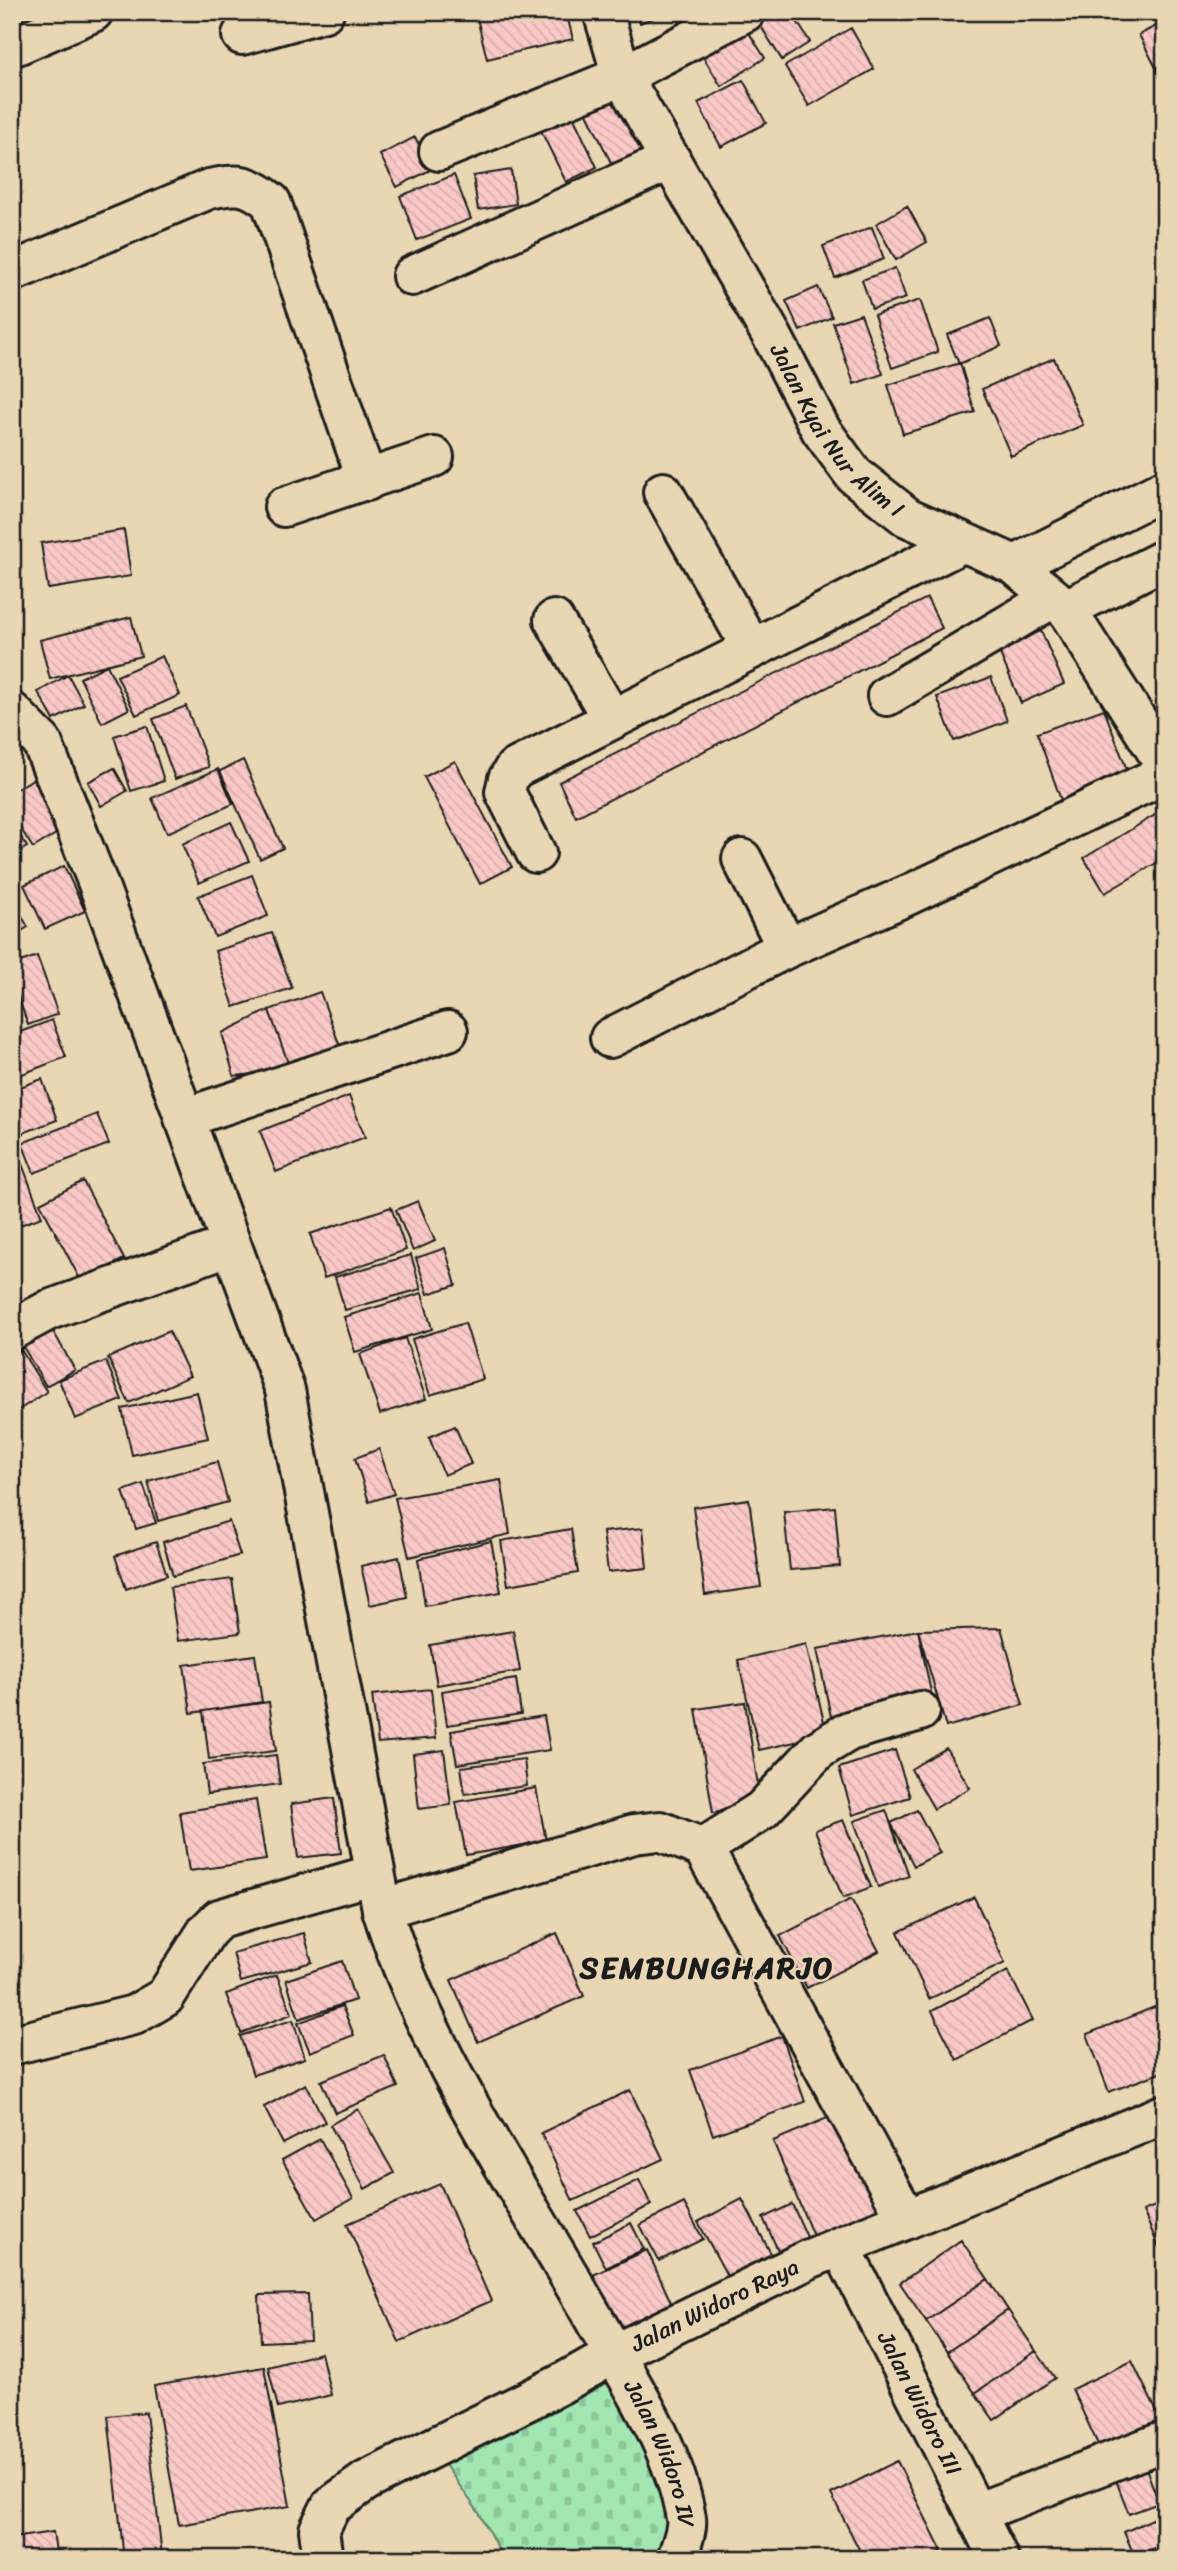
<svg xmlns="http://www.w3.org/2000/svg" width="1177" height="2571" viewBox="0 0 1177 2571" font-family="Sriracha,sans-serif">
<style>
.cemetery{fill:url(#cemetery-stones);stroke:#5f8167;stroke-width:2}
.building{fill:url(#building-back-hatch);stroke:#1c1c1c;stroke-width:2}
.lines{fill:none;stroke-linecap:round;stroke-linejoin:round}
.street-casing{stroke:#1c1c1c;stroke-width:44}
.street{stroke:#e9d7b4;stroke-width:38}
.labels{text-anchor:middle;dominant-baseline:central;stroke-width:5;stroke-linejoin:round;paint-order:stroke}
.street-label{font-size:23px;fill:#1c1c1c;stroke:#e9d7b4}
.district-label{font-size:30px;font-weight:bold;letter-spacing:2px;fill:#1c1c1c;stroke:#e9d7b4}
</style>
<defs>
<pattern id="cemetery-stones" width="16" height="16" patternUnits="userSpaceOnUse" patternTransform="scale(1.75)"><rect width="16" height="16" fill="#a2e6b2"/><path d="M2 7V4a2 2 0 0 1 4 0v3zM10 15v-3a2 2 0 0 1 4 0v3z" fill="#8bc598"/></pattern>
<pattern id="building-back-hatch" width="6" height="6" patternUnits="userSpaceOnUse" patternTransform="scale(1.75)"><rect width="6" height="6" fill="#fac9c7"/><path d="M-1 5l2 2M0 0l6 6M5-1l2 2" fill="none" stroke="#d6acaa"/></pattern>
</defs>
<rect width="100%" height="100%" fill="#e9d7b4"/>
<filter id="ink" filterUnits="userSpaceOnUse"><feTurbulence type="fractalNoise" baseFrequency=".0143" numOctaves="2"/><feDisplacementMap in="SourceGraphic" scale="14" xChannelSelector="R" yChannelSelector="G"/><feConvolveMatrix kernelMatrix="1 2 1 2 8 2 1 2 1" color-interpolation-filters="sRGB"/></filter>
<g filter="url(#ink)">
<path class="cemetery" d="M609,2370L671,2507L663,2559H503L481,2516L441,2459Z"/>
<path class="building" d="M482,12H566L573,39L487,59L476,14Z
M636,12H669L640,23Z
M763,12H791L810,42L782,60L755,17Z
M741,20L765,58L721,86L697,47Z
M1165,21V85L1139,35Z
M851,28L874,69L809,106L785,66Z
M743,80L766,123L721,147L698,103Z
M620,82L653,148L613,167L581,101Z
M571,112L597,167L566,182L539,127Z
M415,137L432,169L397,187L380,155Z
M511,170L516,204L478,210L473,176Z
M454,175L471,219L417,240L400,196Z
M907,206L927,242L896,260L876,224Z
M872,227L884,259L835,278L823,246Z
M895,268L906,298L872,309L862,280Z
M818,287L832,317L800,331L786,301Z
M920,300L938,352L892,368L874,315Z
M861,314L883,374L854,384L833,323Z
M990,318L1001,346L959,364L947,335Z
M1054,358L1083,425L1011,456L982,389Z
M960,363L975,412L903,434L888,385Z
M12,400H21L14,476L12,475Z
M124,530L131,576L48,589L41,543Z
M927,598L942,628L576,817L559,782Z
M131,617L141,656L50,679L40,640Z
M1041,631L1064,684L1021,703L998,649Z
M162,656L180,695L136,715L117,676Z
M107,665L129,709L102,723L80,678Z
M68,675L84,704L54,720L38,692Z
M991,677L1007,721L954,741L937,697Z
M186,706L209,767L175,779L153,719Z
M1104,709L1133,786L1065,811L1037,733Z
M147,726L164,781L131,791L114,736Z
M243,760L283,848L260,859L220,771Z
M455,761L512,867L480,884L424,777Z
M114,768L127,791L101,806L88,782Z
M218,769L233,804L167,833L152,798Z
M33,779L64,829L33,848L12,815V792Z
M1165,809V858L1105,893L1084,858Z
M231,822L249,861L199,883L182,844Z
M12,823L27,847L12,856Z
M64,866L85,911L45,929L24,885Z
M252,875L268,916L215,937L198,896Z
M12,900L28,927L12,937Z
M272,933L292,988L234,1007L215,951Z
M37,956L58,1014L28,1025L12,979V965Z
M320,992L342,1052L291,1071L269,1010Z
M269,1010L291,1071L234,1076L222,1033Z
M52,1020L66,1057L12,1078V1035Z
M42,1079L57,1120L15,1136L12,1090Z
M349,1096L365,1137L276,1172L260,1131Z
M97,1114L109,1144L34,1173L22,1143Z
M16,1148L42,1217L12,1228V1150Z
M83,1181L124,1259L81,1281L40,1203Z
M418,1201L435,1241L413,1251L396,1210Z
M391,1207L406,1250L324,1278L310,1234Z
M445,1248L456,1285L428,1294L416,1258Z
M411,1255L421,1289L345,1310L335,1277Z
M422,1293L432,1329L355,1352L344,1317Z
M48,1322L75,1370L46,1386L18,1338Z
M465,1323L483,1379L430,1395L412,1339Z
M169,1331L190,1376L129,1403L108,1358Z
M405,1338L426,1399L380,1414L360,1354Z
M21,1350L47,1392L12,1414V1355Z
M106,1361L122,1400L75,1419L59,1380Z
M197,1392L208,1438L132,1455L122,1409Z
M455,1426L471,1464L444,1475L429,1437Z
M379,1449L394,1494L369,1502L355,1458Z
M217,1462L228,1502L158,1521L148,1481Z
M501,1480L510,1534L409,1557L395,1498Z
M143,1484L156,1523L136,1529L123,1491Z
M749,1499L761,1587L705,1595L693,1507Z
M835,1507L840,1566L790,1570L784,1512Z
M229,1521L240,1555L173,1576L163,1542Z
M643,1528L647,1568L608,1572L603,1532Z
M571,1529L578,1573L508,1585L501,1541Z
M491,1541L501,1592L425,1606L418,1559Z
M156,1542L167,1575L126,1589L115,1556Z
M399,1557L407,1597L370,1605L361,1566Z
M232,1579L240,1633L178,1641L170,1587Z
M1001,1628L1023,1705L946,1727L918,1630Z
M918,1630L932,1697L831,1717L817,1649Z
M513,1631L520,1671L437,1685L430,1645Z
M806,1644L827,1735L759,1750L738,1660Z
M255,1655L262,1702L191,1713L184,1665Z
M516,1679L521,1714L447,1725L442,1691Z
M431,1689L436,1738L378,1743L372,1695Z
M269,1702L276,1751L209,1759L203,1711Z
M745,1702L761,1805L713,1813L696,1709Z
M544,1716L550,1750L457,1764L451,1731Z
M946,1748L970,1788L934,1809L911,1769Z
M444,1750L451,1805L419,1809L413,1754Z
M895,1750L910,1797L853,1815L839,1768Z
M276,1755L280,1784L207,1794L203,1764Z
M524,1759L527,1786L465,1794L461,1767Z
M536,1788L546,1841L466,1855L456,1802Z
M334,1798L341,1853L298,1858L291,1804Z
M256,1800L266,1860L189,1871L180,1812Z
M886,1810L909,1876L878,1887L854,1821Z
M917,1810L940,1853L914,1866L891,1823Z
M843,1820L871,1887L843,1898L815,1830Z
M974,1897L1005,1963L929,1999L898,1932Z
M851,1899L879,1951L807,1988L780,1936Z
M304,1933L312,1962L241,1982L233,1953Z
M557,1933L584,1996L478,2042L451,1980Z
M342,1961L355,2000L299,2019L286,1980Z
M1008,1971L1033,2020L957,2060L932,2011Z
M277,1975L292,2014L241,2033L226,1994Z
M1162,2004L1165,2013V2071L1109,2092L1087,2034Z
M342,2006L354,2035L310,2052L298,2023Z
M293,2020L305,2058L253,2075L240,2036Z
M782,2036L805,2102L713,2135L690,2070Z
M384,2055L398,2087L335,2113L321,2081Z
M306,2084L325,2122L283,2144L264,2107Z
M630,2090L663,2159L573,2201L541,2133Z
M358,2109L394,2173L365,2189L330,2125Z
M839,2113L882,2215L816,2243L773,2141Z
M320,2139L353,2198L316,2219L282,2160Z
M639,2180L651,2205L590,2236L577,2211Z
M440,2184L491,2301L399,2342L347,2224Z
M742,2199L777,2265L733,2287L698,2222Z
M1165,2202V2261L1143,2211Z
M684,2203L703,2239L659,2261L640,2225Z
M792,2204L812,2248L783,2261L763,2218Z
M631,2223L644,2249L606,2268L593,2242Z
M961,2240L988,2279L926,2321L900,2283Z
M647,2250L675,2311L620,2335L593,2275Z
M988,2279L1008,2310L947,2352L926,2321Z
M308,2294L310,2340L261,2342L259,2295Z
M1008,2310L1036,2351L975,2393L947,2352Z
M1036,2351L1055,2378L994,2420L975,2393Z
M321,2353L331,2395L278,2408L268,2367Z
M1132,2361L1163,2424L1102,2453L1072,2389Z
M264,2367L290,2506L179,2525L154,2386Z
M146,2412L162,2556L124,2559L108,2416Z
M897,2461L942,2551L926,2559H864L831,2494Z
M1144,2463L1159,2503L1129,2514L1114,2475Z
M1159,2516L1165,2527V2543L1135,2557L1124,2532Z
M53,2532L57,2559H12V2538Z"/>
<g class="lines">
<g class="street-casing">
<g id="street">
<path id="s1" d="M603,12L622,76L772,336L821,430L854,475L907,517L1015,565L1066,609L1165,764"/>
<path d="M242,35L324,12"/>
<path d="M12,47L93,12"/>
<path d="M439,151L622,76L745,12"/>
<path d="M12,272L209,189C239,183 247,183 271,202L367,481"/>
<path d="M412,276L671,160"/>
<path d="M663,492L752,649"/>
<path d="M284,507L434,457"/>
<path d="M1015,565L1165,489"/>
<path d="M1066,609L1165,559"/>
<path d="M554,620L612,719"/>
<path d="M887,696L1053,598"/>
<path id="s2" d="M12,712L42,742L97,881L285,1390L382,1909C425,2050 520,2189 593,2317C629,2381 673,2444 686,2518C688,2530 680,2547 677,2559"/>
<path d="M536,853L505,792L508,779L514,769L962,543"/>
<path d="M742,859L787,948"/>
<path d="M610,1038L787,948L908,895L1165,774"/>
<path d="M184,1118L448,1031"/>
<path d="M12,1330L49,1310L231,1245"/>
<path d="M703,1848L762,1810L818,1750L849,1731L920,1711"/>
<path d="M382,1909L634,1834L660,1831L703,1848L907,2219"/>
<path d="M12,2045L134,2015L165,1997L207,1931L219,1919L375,1874"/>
<path id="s3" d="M841,2247L999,2559"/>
<path d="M976,2513L1165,2441"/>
<path id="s4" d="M323,2559L319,2530L331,2506L366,2481L559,2385L614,2354L809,2259L1165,2114"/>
</g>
</g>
<use href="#street" class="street"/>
</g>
</g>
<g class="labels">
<g class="street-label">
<text stroke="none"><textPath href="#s1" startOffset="483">Jalan Kyai Nur Alim I</textPath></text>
<text stroke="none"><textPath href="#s4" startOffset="490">Jalan Widoro Raya</textPath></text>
<text stroke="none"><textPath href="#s3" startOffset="175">Jalan Widoro III</textPath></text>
<text stroke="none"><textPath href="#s2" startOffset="1876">Jalan Widoro IV</textPath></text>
</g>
<g class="district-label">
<text x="707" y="1968">SEMBUNGHARJO</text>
</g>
</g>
<rect width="1177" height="2571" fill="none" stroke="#e9d7b4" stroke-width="42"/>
<rect x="21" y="21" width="1135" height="2529" fill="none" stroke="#1c1c1c" stroke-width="2.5" filter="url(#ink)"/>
</svg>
